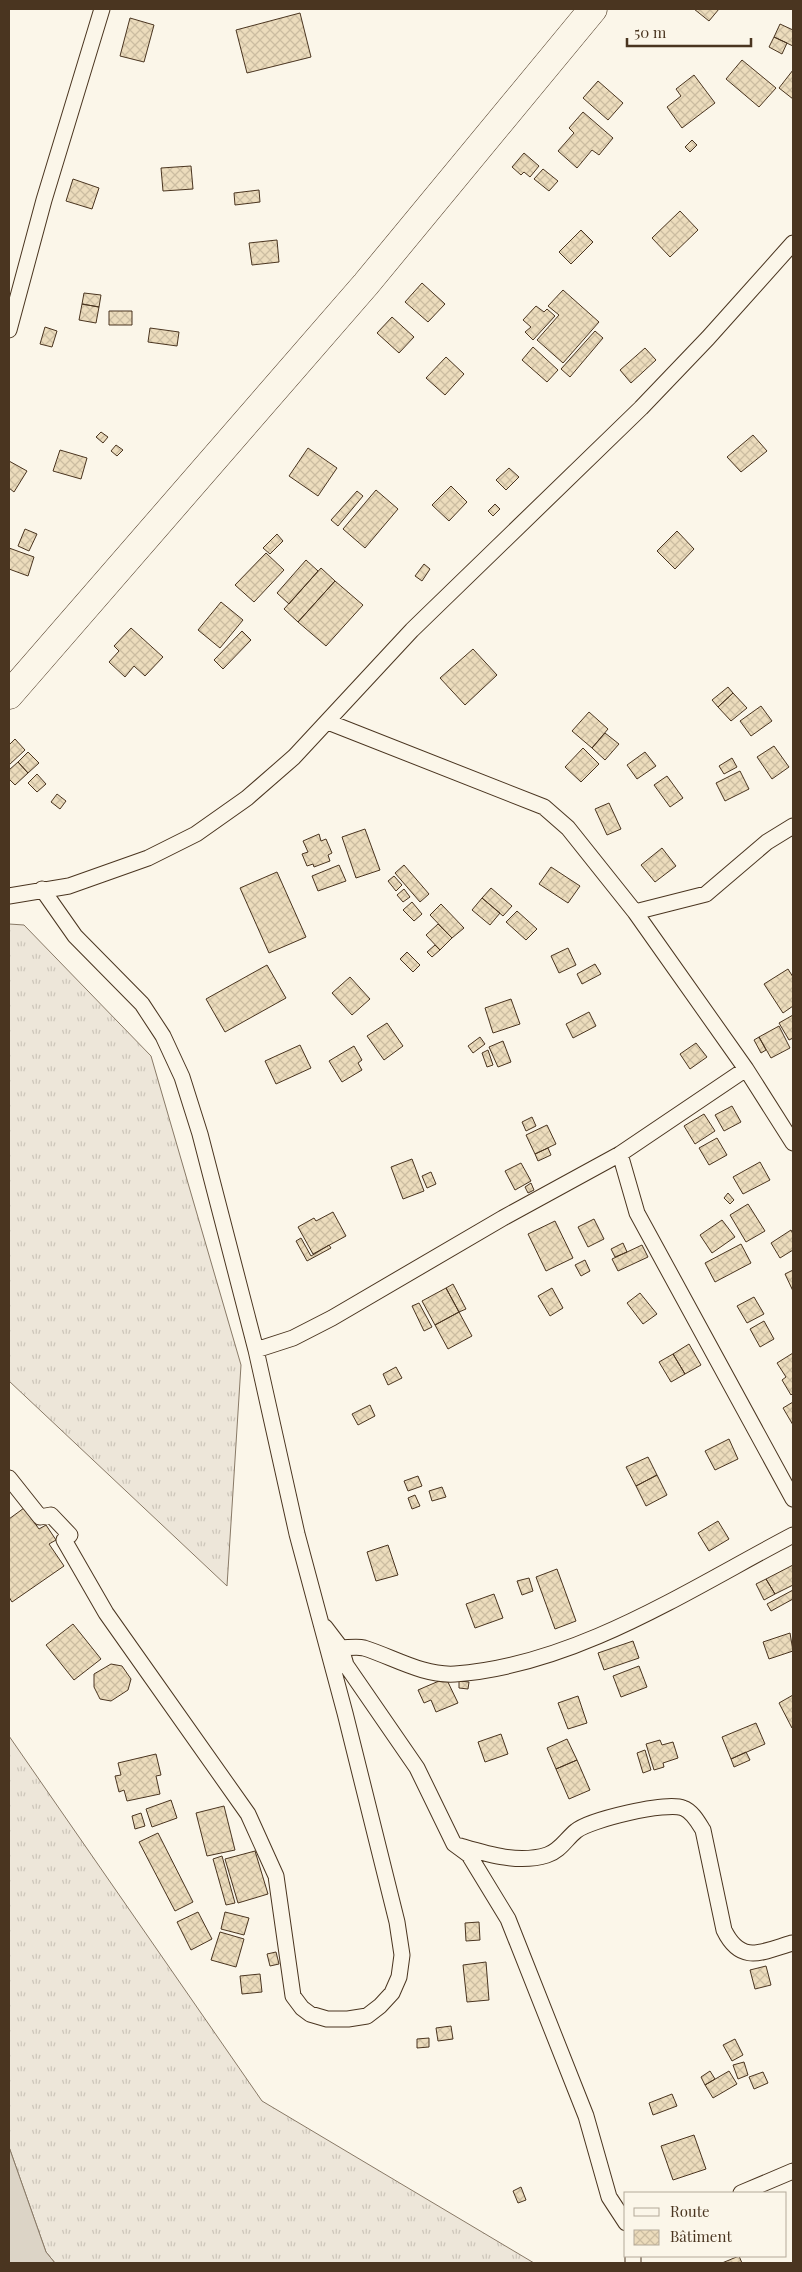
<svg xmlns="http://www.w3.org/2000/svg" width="802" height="2272" viewBox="0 0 802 2272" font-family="'Playfair Display',serif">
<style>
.grass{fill:url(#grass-tufts);stroke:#887966}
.water{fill:#dcd4c6;stroke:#887966}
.building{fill:url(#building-cross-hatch);stroke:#4a3520}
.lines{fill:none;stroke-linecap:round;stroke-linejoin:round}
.street-casing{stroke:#4a3520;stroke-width:17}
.highway-casing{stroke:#4a3520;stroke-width:29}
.street{stroke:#fbf6e9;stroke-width:15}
.highway{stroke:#fbf6e9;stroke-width:28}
</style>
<defs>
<pattern id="grass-tufts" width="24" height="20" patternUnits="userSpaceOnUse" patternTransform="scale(1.25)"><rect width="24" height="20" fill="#ede6d9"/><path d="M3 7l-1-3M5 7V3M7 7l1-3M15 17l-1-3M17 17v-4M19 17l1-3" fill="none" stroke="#cdc6ba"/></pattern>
<pattern id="building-cross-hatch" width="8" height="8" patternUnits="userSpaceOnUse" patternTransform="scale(1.25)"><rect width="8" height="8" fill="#ecdcbc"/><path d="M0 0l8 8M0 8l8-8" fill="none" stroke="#ccbda1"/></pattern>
</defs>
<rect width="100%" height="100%" fill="#fbf6e9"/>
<path class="grass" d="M9,924L24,925L151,1056L241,1365L227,1586L9,1381Z
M9,1736L262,2101L534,2263H55L46,2252L9,2147Z"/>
<path class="water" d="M9,2147L46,2252L55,2263H9Z"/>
<path class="building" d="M694,9H719L709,21Z
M300,13L311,57L247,73L236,30Z
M130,18L154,25L144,62L120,56Z
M780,24L793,30V46L774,37Z
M774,37L787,43L782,54L769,47Z
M742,60L776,88L759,107L726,79Z
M793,70V99L779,88Z
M694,75L715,103L682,128L667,107L681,96L676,89Z
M598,81L623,103L608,120L583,98Z
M583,112L613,138L599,155L592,150L577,168L558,151L574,133L569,128Z
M692,140L697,145L690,152L685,147Z
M524,153L539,166L530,177L524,172L521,175L512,167Z
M191,166L193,189L163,191L161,168Z
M543,169L558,181L549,191L534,179Z
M73,179L99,188L92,209L66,201Z
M259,190L260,202L235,205L234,193Z
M680,211L698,230L670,257L652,238Z
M581,230L593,242L571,264L559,252Z
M277,240L279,262L252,265L249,243Z
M422,283L445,304L428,322L405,302Z
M563,290L599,322L563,363L537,340L559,315L548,306Z
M84,293L101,295L99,307L82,304Z
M82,304L99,307L96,323L79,320Z
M536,306L544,312L547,309L555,316L533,340L525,332L531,327L523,320Z
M109,311H132V325H109Z
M392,317L414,337L399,353L377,333Z
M45,327L57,331L52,347L40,344Z
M150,328L179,332L177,346L148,342Z
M595,331L603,338L570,377L561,369Z
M533,347L558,370L547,382L522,360Z
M645,348L656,360L631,383L620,370Z
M446,357L464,374L445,395L426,378Z
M101,432L108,437L103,443L96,437Z
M753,435L767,451L741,472L727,457Z
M116,445L123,450L117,456L111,451Z
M308,448L337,468L318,496L289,476Z
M60,450L87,458L81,479L53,471Z
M9,461L27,471L14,492L9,488Z
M509,468L519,477L506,490L496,480Z
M451,486L467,502L449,521L432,505Z
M376,490L398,509L365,548L343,529Z
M357,491L363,496L338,526L331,520Z
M495,504L500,509L493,516L488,511Z
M25,529L37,534L29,551L18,546Z
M677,531L694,549L675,569L657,551Z
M277,534L283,541L270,554L263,548Z
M9,548L34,557L28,576L9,569Z
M266,553L284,570L254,602L235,585Z
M306,560L318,571L289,604L277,593Z
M424,564L430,569L422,581L415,576Z
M321,568L335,581L298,622L284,609Z
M335,581L363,605L326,646L298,622Z
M221,602L243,620L220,648L198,630Z
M131,628L163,657L145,676L134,666L125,677L109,662L119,651L114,646Z
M242,631L251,640L223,669L214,660Z
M473,649L497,675L465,705L440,678Z
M728,687L733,693L718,707L712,700Z
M733,693L747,708L731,721L718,707Z
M761,706L772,721L751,736L740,721Z
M589,712L608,729L592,748L572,731Z
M605,733L619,744L605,760L592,748Z
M15,739L25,750L9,765V745Z
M774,746L789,767L772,779L757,757Z
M583,748L599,764L581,782L565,767Z
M28,752L39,763L28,773L18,762Z
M645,752L656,766L637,779L627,765Z
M732,758L737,767L724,774L719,766Z
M18,762L28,773L15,785L9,779V770Z
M740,771L749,789L725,801L716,783Z
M37,774L46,784L37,792L28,783Z
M667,776L683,798L670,807L654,785Z
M57,794L66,801L60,809L51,802Z
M609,803L621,829L607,835L595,809Z
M365,829L380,870L356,878L342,837Z
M319,834L321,841L326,839L332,853L328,855L330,861L314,867L313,864L307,866L302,854L308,852L303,841Z
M662,848L676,866L655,882L641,865Z
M339,865L346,881L318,891L312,876Z
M404,865L429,894L420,902L395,873Z
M551,867L580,886L568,903L539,884Z
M277,872L306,937L269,953L240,888Z
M394,876L402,885L396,891L388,881Z
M491,888L512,906L503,916L482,898Z
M404,889L410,897L403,902L397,895Z
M482,898L500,913L490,925L472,910Z
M412,902L422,914L414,921L403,910Z
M441,904L464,928L452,938L430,915Z
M517,911L537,929L526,940L506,922Z
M438,924L452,938L440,950L426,935Z
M435,945L440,950L432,957L427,952Z
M568,948L576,965L559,973L551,956Z
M407,952L420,965L413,972L400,959Z
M595,964L601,974L582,984L577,974Z
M267,965L286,998L225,1032L206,999Z
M788,969L793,977V1006L783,1013L764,984Z
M350,977L370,999L352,1015L332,993Z
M511,999L520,1024L493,1033L485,1008Z
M589,1012L596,1026L573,1038L566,1024Z
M793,1015V1038L789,1040L779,1023Z
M387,1023L403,1046L384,1060L367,1036Z
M779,1026L790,1048L771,1058L759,1037Z
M480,1037L485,1044L473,1053L468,1046Z
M759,1037L766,1050L761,1053L754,1040Z
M503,1041L511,1062L498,1067L489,1047Z
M696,1043L707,1057L690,1069L680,1054Z
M300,1045L311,1068L276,1084L265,1061Z
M354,1046L362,1060L358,1063L362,1070L342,1082L329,1061Z
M488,1050L493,1065L487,1067L482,1053Z
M732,1106L741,1122L724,1131L715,1115Z
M704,1114L715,1131L695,1144L684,1126Z
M532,1117L536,1126L526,1131L522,1122Z
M547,1125L556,1144L535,1154L526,1135Z
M717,1138L727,1155L709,1165L699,1148Z
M548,1148L551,1155L538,1161L535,1154Z
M412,1159L424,1191L403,1199L391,1167Z
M760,1162L770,1180L743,1194L733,1177Z
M521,1163L531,1181L515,1190L505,1171Z
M431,1172L436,1184L427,1188L422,1176Z
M531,1183L534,1190L528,1193L525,1187Z
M728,1193L734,1200L730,1204L724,1198Z
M748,1204L765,1231L746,1242L730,1215Z
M333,1212L346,1236L313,1254L298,1227L314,1218L316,1221Z
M594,1219L604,1239L588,1247L578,1227Z
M722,1220L735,1237L712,1253L700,1235Z
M555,1221L573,1258L546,1271L528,1234Z
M791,1230L793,1234V1250L780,1258L771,1243Z
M301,1238L311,1256L329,1245L331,1248L307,1261L296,1241Z
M623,1243L627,1252L615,1257L611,1249Z
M741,1244L751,1263L715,1282L705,1263Z
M642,1245L648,1257L618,1271L612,1259Z
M585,1260L590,1271L581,1276L575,1265Z
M793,1270V1291L785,1274Z
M453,1284L466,1309L459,1312L446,1288Z
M446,1288L459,1312L435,1325L422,1301Z
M552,1288L563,1308L550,1316L538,1296Z
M640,1293L657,1314L643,1324L627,1303Z
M754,1297L764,1314L747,1323L737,1306Z
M419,1303L432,1327L424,1331L412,1306Z
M459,1312L472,1336L448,1349L435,1325Z
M764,1321L774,1339L760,1347L750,1329Z
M689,1344L701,1365L685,1374L673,1354Z
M793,1353V1393L791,1395L782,1380L786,1377L777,1363Z
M673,1354L685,1374L671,1382L659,1362Z
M396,1367L402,1378L388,1385L383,1374Z
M793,1402V1425L783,1408Z
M370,1405L375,1416L358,1425L352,1414Z
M729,1439L738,1459L715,1470L705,1451Z
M648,1457L657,1475L636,1486L626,1467Z
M657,1475L667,1495L646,1506L636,1486Z
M418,1476L422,1486L408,1491L404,1481Z
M442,1487L446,1497L432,1501L429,1491Z
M415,1495L420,1506L412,1509L408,1498Z
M24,1508L39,1529L46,1525L56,1540L49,1544L64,1566L12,1602L9,1597V1519Z
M718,1521L729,1539L709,1551L698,1533Z
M388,1545L398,1575L376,1581L367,1552Z
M793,1565V1585L775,1594L766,1579Z
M557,1569L576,1621L555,1629L536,1577Z
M529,1578L533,1591L522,1595L517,1581Z
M766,1579L775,1594L764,1600L756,1584Z
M793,1590V1599L771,1611L767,1604Z
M494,1594L503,1618L475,1628L466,1604Z
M73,1624L101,1659L74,1680L46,1645Z
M790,1633L793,1651L769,1659L763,1642Z
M633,1641L639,1658L604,1670L598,1653Z
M111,1664L122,1666L131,1679L128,1690L111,1701L100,1699L94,1687V1674Z
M639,1666L647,1687L621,1697L613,1676Z
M446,1678L458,1703L436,1712L431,1700L424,1703L418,1690Z
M459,1681L469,1682L468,1689L459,1688Z
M793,1695V1727L792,1728L779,1703Z
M578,1696L587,1723L568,1729L558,1703Z
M756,1723L765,1744L731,1759L722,1737Z
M501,1734L508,1754L485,1762L478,1742Z
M567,1739L577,1760L556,1769L547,1748Z
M660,1740L662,1745L673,1742L678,1758L663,1763L664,1767L654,1770L646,1744Z
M645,1750L651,1770L643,1773L637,1753Z
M746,1752L750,1760L734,1767L731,1759Z
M156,1754L161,1775L156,1776L160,1794L127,1801L124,1790L119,1792L115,1776L121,1775L118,1763Z
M577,1760L590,1790L569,1799L556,1769Z
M171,1800L177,1818L152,1827L146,1809Z
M224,1806L235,1850L207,1856L196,1813Z
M141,1813L145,1826L135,1829L132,1816Z
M158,1833L193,1902L175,1911L139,1842Z
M255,1851L268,1894L238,1903L225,1859Z
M222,1856L235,1903L226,1905L213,1859Z
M198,1912L212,1939L191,1950L177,1922Z
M225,1912L249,1918L244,1935L221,1929Z
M479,1922L480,1940L466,1941L465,1923Z
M220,1932L244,1939L236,1967L211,1960Z
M276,1952L279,1964L270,1966L267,1954Z
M486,1962L489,2000L467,2002L463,1965Z
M766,1966L771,1985L755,1989L750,1970Z
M260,1974L262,1992L242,1994L240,1976Z
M451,2026L453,2039L438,2041L436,2028Z
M429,2038V2047L417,2048V2039Z
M735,2039L743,2055L732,2061L723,2045Z
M744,2062L748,2075L738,2079L733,2065Z
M710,2071L715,2079L705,2085L701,2077Z
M729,2071L737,2084L713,2098L705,2085Z
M763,2072L768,2083L754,2089L749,2077Z
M672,2094L677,2106L653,2115L649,2103Z
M694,2135L706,2169L673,2180L661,2146Z
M521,2187L526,2200L518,2203L513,2191Z
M739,2256L742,2263H722Z"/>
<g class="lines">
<g class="street-casing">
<path id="street" d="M9,330L44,200L102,9
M328,722L544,807L568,828L635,912L706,894L767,842L793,826
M9,896L69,886L148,858L196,834L247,798L294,757L412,630L641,408L708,338L793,243
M635,912L746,1069L793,1143
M620,1154L637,1213L793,1499
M256,1350L293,1338L332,1318L503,1218L620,1154L746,1069
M9,1478L40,1517L51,1515L70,1535L64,1540L106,1613L248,1814L276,1876L293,1996L302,2008L310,2014L327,2019H348L367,2016L380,2006L392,1993L399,1977L402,1955L397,1922L345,1713L297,1534L256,1350L200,1134L182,1077L163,1036L142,1004L75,936L42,889
M325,1627L341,1648L346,1665L417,1768L454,1844L469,1855L508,1919L586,2116L609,2197L626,2223
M341,1648C348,1648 357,1646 364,1648C393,1657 423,1676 455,1674C576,1665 688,1590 793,1535
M460,1846C487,1854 518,1864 547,1855C560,1851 566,1839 576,1831C589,1820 667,1801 683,1808C692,1811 698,1822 703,1830L724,1930C741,1965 762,1952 792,1943
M741,2193L793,2171
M633,2263V2256"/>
</g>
<g class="highway-casing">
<path id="highway" d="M9,695L366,284L593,9"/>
</g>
<use href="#street" class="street"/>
<use href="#highway" class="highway"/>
</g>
<rect width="802" height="2272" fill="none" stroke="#4a3520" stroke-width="20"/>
<rect x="624" y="2192" width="162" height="65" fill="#fbf6e9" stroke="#b4a999"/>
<rect x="634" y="2208" width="25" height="8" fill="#fbf6e9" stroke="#b4a999"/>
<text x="670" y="2217" font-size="15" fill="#4a3520">Route</text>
<rect x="634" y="2230" width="25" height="15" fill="url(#building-cross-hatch)" stroke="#b4a999"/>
<text x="670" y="2242" font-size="15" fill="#4a3520">Bâtiment</text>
<path d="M627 38v8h124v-8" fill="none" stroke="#4a3520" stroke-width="2.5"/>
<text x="634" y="38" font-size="15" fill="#4a3520" stroke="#fbf6e9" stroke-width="4" paint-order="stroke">50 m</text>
</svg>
